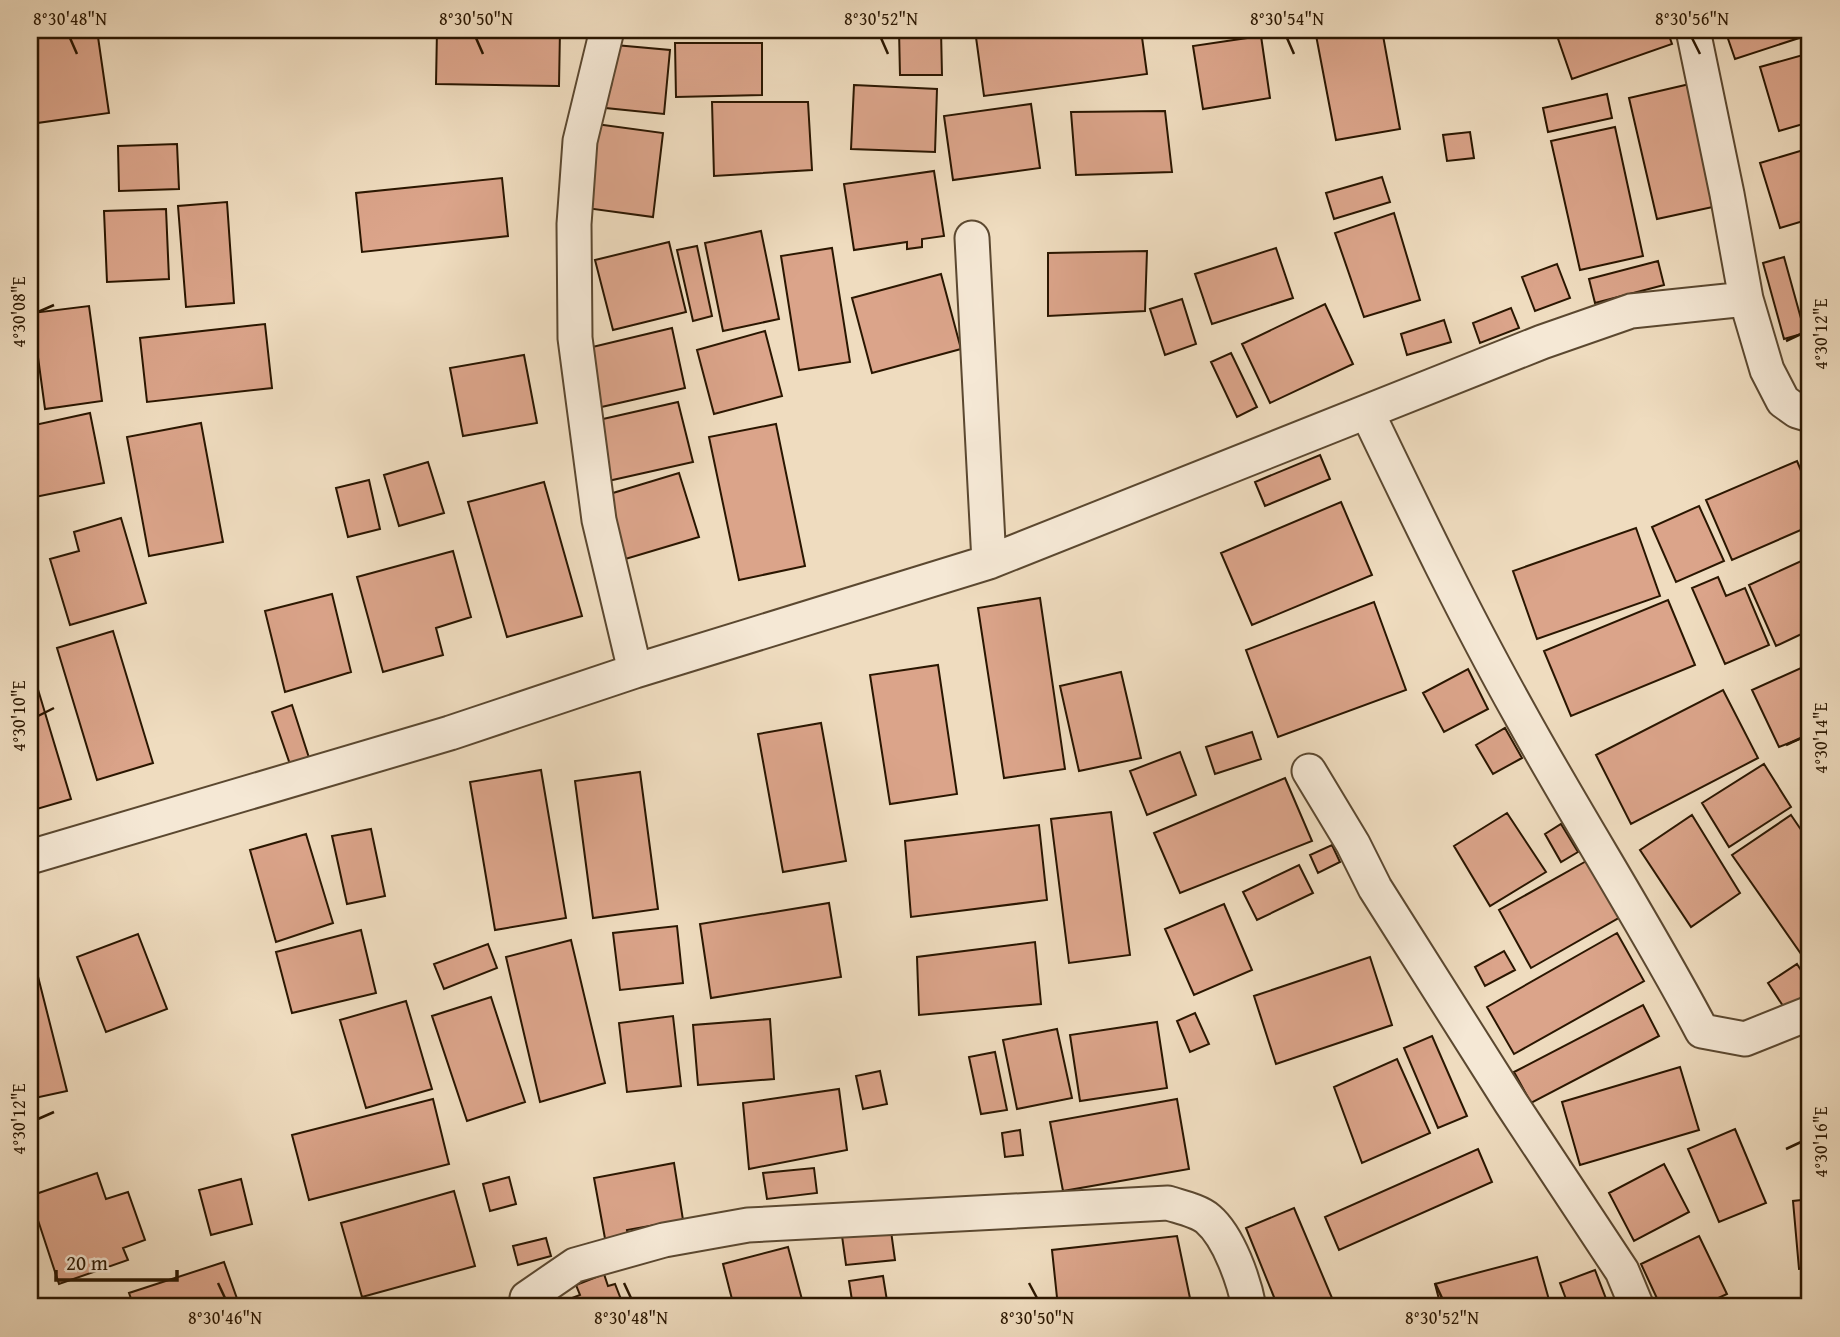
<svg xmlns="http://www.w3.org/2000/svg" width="1840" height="1337" viewBox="0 0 1840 1337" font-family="'Gentium Book Plus',serif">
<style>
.building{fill:#dba48a;stroke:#2a1600;stroke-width:2}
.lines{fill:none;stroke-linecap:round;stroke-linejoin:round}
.street-casing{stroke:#5b4830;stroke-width:37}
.street{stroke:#f5e8d5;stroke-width:33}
.ticks{fill:none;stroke:#2a1600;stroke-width:2.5}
.neatline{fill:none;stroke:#2a1600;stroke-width:2.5}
.ticks-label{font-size:18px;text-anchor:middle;fill:#2a1600}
</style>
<rect width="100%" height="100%" fill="#efdcbf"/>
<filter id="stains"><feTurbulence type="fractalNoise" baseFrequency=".00286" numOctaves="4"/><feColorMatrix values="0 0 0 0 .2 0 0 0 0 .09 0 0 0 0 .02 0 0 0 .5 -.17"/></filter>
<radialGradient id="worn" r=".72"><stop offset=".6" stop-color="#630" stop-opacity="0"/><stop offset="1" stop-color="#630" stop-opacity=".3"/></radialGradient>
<path class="building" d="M30,30H97L109,113L37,123L30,72Z
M437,30H560L559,86L436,84Z
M616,30H637V38L616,37Z
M657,30H732L658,34Z
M899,30H941L942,75H900Z
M975,30H1141L1147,74L984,96Z
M1315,30H1382L1400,129L1336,140Z
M1555,30H1667L1672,44L1572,79Z
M1725,30H1796L1799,38L1735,59Z
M1261,36L1270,98L1203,109L1193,46Z
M675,43H762V95L676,97Z
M615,45L670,50L664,114L596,107L598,86L611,87Z
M1810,53V122L1779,131L1760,67Z
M1694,83L1722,205L1657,219L1629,98Z
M854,85L937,89L935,152L851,149Z
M1607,94L1612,118L1548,132L1543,108Z
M712,102H808L812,170L714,176Z
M1031,104L1040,168L953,180L944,116Z
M1165,111L1172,172L1076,175L1071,112Z
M596,124L663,133L653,217L586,208Z
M1615,127L1643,256L1580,270L1551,141Z
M1470,132L1474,158L1447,161L1443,135Z
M177,144L179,189L119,191L118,146Z
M1810,148V219L1780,228L1760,163Z
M934,171L944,236L922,239V247L907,249V242L854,250L844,184Z
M1382,177L1390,202L1334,219L1326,193Z
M502,178L508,236L362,252L356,193Z
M227,202L234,303L186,307L178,206Z
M166,209L169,279L107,282L104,211Z
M1394,213L1420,300L1364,317L1335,233Z
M761,231L779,319L723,331L705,243Z
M669,242L686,312L613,330L595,260Z
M697,246L712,316L693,321L677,250Z
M832,248L850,362L799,370L781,256Z
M1276,248L1293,298L1212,324L1195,274Z
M1147,251L1145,311L1048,316V253Z
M1784,257L1805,333L1784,339L1763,263Z
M1658,261L1664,285L1595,303L1589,279Z
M1557,264L1570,298L1535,311L1522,277Z
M1810,268V296L1803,270Z
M941,274L961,349L872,373L852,298Z
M1182,299L1196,344L1165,355L1150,309Z
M1325,304L1353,364L1270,403L1242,344Z
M89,306L102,401L45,409L32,313Z
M1511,308L1519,328L1480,343L1473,323Z
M1444,320L1451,342L1407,355L1401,334Z
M265,324L272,388L147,402L140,338Z
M672,328L685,388L597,408L584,349Z
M765,331L782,396L714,414L697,350Z
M1231,353L1257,407L1237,417L1211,362Z
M524,355L537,423L463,436L450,368Z
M678,402L693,462L608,481L594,421Z
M90,413L104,483L30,498V426Z
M201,423L223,542L149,556L127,437Z
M776,424L805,566L739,580L709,437Z
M1320,455L1330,479L1265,506L1255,482Z
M1797,461L1810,492V526L1732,560L1706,500Z
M428,462L444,513L399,526L384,475Z
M679,473L699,537L622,560L603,496Z
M369,480L380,529L348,537L336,488Z
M544,482L582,616L507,637L468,502Z
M1341,502L1372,575L1252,625L1221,553Z
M1699,506L1724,561L1676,582L1652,527Z
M121,518L146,603L70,625L50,559L79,551L74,532Z
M1636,528L1660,596L1537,639L1513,571Z
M453,551L471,617L436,628L443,655L383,672L357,577Z
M1810,557V630L1776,646L1749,585Z
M1718,577L1726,596L1745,588L1769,645L1725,664L1692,588Z
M332,594L351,672L285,692L265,611Z
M1040,598L1065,769L1004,778L978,608Z
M1668,600L1695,665L1571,716L1544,651Z
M1374,602L1406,690L1278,737L1246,650Z
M113,631L153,763L97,780L57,648Z
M30,663L71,799L30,811Z
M1810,664V735L1779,747L1752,690Z
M938,665L957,794L890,804L870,675Z
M1468,669L1488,709L1444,732L1423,693Z
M1121,672L1141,758L1079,771L1060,686Z
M1723,690L1758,758L1631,824L1596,755Z
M292,705L312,767L293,773L272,712Z
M821,723L846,861L783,872L758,734Z
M1505,728L1522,758L1493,774L1476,745Z
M1252,732L1261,759L1215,774L1206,747Z
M1180,752L1196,795L1147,815L1130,771Z
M1764,764L1791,807L1729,847L1702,803Z
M541,770L566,918L495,930L470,782Z
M640,772L658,909L593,918L575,781Z
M1285,778L1312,841L1180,893L1154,833Z
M1111,812L1130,955L1069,963L1051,819Z
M1507,813L1546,872L1490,906L1454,846Z
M1692,815L1740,893L1691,927L1640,850Z
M1791,815L1810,843V958L1806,961L1732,855Z
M1561,824L1578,852L1561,862L1545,834Z
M1039,825L1047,900L911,917L905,841Z
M371,829L385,896L347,904L332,836Z
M306,834L333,923L276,942L250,850Z
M1332,845L1340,862L1318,873L1310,855Z
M1590,859L1622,916L1531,968L1499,910Z
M1299,865L1313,893L1257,920L1243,892Z
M829,903L841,977L711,998L700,924Z
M1224,904L1252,970L1194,995L1165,929Z
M677,926L683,983L620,990L613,933Z
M361,930L376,993L292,1013L276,952Z
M1617,933L1644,981L1514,1054L1487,1007Z
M138,934L167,1009L106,1032L77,957Z
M571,940L605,1083L540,1102L506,957Z
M1035,942L1041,1004L919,1015L917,957Z
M488,944L497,968L444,989L434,964Z
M30,945L67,1091L30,1099Z
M1504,951L1515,970L1485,986L1475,967Z
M1370,957L1392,1025L1276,1064L1254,996Z
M1797,964L1810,984V996L1787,1012L1768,983Z
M491,997L525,1102L467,1121L432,1016Z
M406,1001L432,1089L366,1108L340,1020Z
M1643,1005L1659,1036L1531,1103L1514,1072Z
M1195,1013L1209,1044L1190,1052L1177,1021Z
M673,1016L681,1086L627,1092L619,1023Z
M770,1019L774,1079L698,1085L693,1025Z
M1157,1022L1167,1088L1080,1101L1070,1035Z
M1057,1029L1072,1098L1017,1109L1003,1040Z
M1432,1036L1467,1116L1438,1128L1404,1048Z
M995,1052L1007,1110L981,1114L969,1057Z
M1397,1059L1430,1133L1362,1163L1334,1087Z
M1680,1067L1699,1130L1580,1165L1562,1102Z
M880,1071L887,1104L863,1109L856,1076Z
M839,1089L847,1150L749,1169L743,1103Z
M433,1099L449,1164L309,1200L292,1135Z
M1177,1099L1189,1169L1063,1191L1050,1122Z
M1735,1129L1766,1203L1719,1222L1688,1149Z
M1020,1130L1023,1155L1005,1157L1002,1133Z
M1478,1149L1492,1182L1339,1250L1325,1217Z
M674,1163L683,1220L627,1230L629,1239L606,1244L594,1178Z
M1664,1164L1689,1212L1634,1241L1609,1193Z
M814,1168L817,1193L767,1199L763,1173Z
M97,1173L106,1199L128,1192L145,1240L123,1248L128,1260L59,1284L30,1196Z
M509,1177L516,1204L490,1211L483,1184Z
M241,1179L252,1224L211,1235L199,1190Z
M454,1191L475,1266L362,1297L341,1223Z
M1810,1199V1268L1799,1269L1793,1201Z
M1294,1208L1332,1298L1311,1307H1278L1246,1228Z
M891,1231L895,1260L846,1265L842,1236Z
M1177,1236L1191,1303L1161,1307H1058L1052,1250Z
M1699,1236L1727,1294L1699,1307H1661L1641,1264Z
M546,1238L551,1256L518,1265L513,1246Z
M788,1247L804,1307H734L723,1264Z
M1537,1257L1551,1307H1441L1435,1284Z
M224,1262L240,1307H134L129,1293Z
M1595,1270L1608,1304L1600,1307H1569L1560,1283Z
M604,1274L608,1286L615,1284L624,1307H557L556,1304L580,1295L576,1285Z
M883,1276L888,1307H853L849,1281Z
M1361,1299L1364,1307H1340Z"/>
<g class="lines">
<g class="street-casing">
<path id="street" d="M607,30L580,141L574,224L575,338L599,520L635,671
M1693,30L1727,194L1746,299L1767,370L1783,401L1797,411L1810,415
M972,238L989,562
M1367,412C1416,514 1465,616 1520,714C1579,821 1645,923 1702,1031L1745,1039L1810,1013
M1309,771L1353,844L1375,888L1511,1103L1622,1271L1637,1307
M30,857L450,733L635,671L989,562L1542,342L1631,311L1746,299
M531,1307L527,1298L575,1265L664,1240L748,1225L1168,1203C1180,1207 1199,1211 1208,1219C1229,1237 1244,1281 1249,1307"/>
</g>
<use href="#street" class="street"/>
</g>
<path class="ticks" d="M70,38L77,54M476,38L483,54M881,38L888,54M1287,38L1294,54M1692,38L1700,54M38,312L54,305M1786,341L1801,334M38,716L54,708M1786,745L1801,738M38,1119L54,1112M1786,1149L1801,1142M218,1283L225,1298M624,1283L631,1298M1029,1283L1037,1298M1435,1283L1442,1298"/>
<rect width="1840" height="1337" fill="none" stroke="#efdcbf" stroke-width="77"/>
<path d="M56 1270v10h121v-10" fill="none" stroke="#2a1600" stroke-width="3.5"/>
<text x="66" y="1270" font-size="21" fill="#2a1600" stroke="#f5e8d5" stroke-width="5" paint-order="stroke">20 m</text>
<rect x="38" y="38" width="1763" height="1260" class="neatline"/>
<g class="ticks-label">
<text x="70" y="25">8°30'48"N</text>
<text x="476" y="25">8°30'50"N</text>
<text x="881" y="25">8°30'52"N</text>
<text x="1287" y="25">8°30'54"N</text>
<text x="1692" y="25">8°30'56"N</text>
<text transform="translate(19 312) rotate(-90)" y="6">4°30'08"E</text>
<text transform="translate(1821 334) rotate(-90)" y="6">4°30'12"E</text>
<text transform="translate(19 716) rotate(-90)" y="6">4°30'10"E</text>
<text transform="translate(1821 738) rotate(-90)" y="6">4°30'14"E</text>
<text transform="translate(19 1119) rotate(-90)" y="6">4°30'12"E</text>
<text transform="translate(1821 1142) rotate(-90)" y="6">4°30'16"E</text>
<text x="225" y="1324">8°30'46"N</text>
<text x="631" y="1324">8°30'48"N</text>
<text x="1037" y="1324">8°30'50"N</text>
<text x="1442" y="1324">8°30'52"N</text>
</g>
<rect width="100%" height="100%" filter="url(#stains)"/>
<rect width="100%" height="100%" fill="url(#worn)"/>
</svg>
